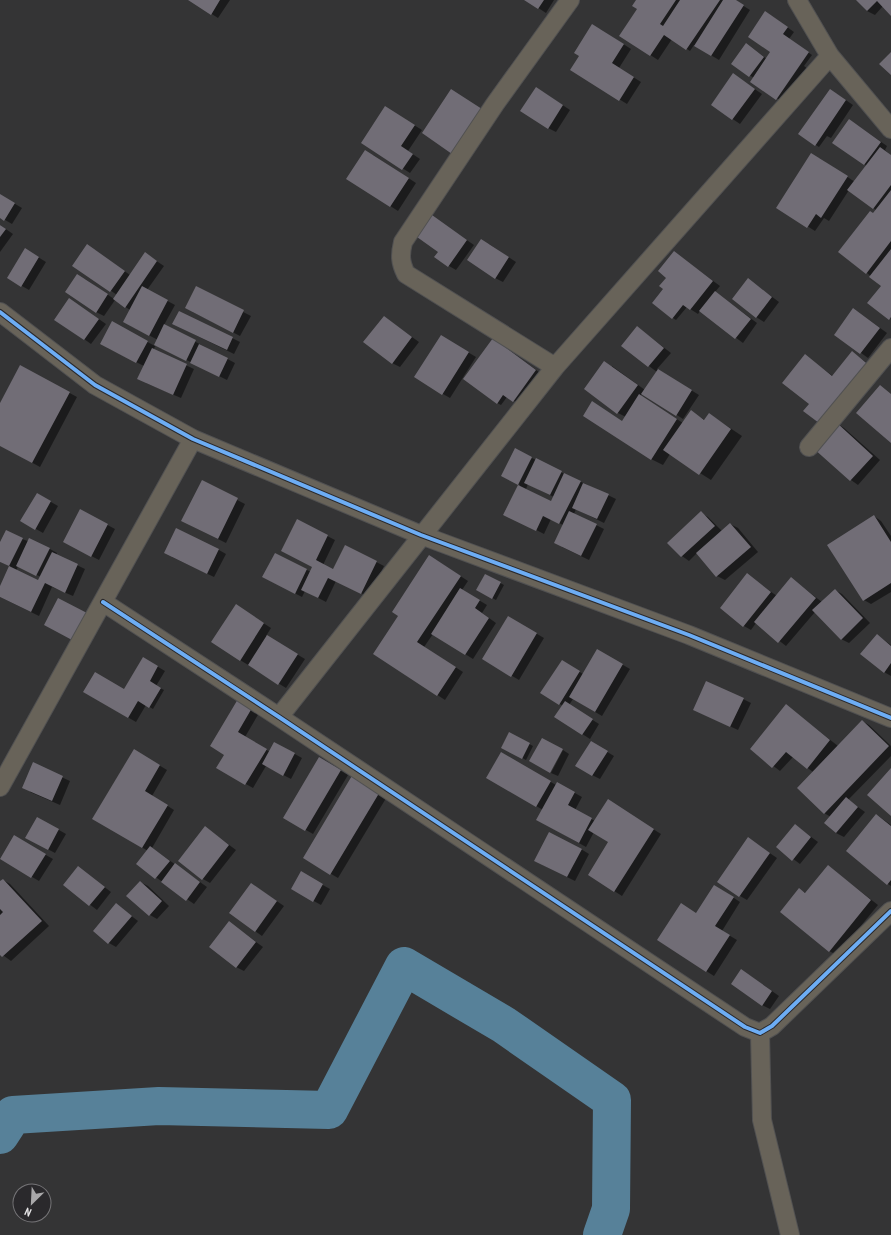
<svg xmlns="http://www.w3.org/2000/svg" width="891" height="1235" viewBox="0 0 891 1235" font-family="'PT Sans Narrow',sans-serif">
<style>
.shadow{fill:#0007;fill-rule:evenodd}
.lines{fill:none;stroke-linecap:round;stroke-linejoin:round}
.river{stroke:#578199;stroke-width:38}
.building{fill:#716d76}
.street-casing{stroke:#515152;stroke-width:20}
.street{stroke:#686359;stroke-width:18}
.cycleway-casing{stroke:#2a292c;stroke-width:6}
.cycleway{stroke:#6dadf4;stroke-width:4}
</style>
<rect width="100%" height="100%" fill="#343435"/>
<path class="shadow" d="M190,0H230L218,18Z
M526,0H554L546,13Z
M637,0H734L750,10L719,60L694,45L690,51L672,39L658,60L621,36L638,9Z
M857,0H891V14L883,6L875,15L867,11Z
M773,17L794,32L789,39L812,55L804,66L808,69L784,103L752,81L754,78L732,64L753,49L767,59L772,52Z
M600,29L631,49L619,68L641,82L627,104L572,70Z
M734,75L762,94L740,124L712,105Z
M543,92L570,110L556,132L548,128Z
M837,94L853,105L831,138L827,136L819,147L799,134Z
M393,112L422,130L408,151L420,159L410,173L363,143Z
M857,125L887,146L885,150L891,156V320L882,286L867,273L874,214L876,210L849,190L829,221L824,218L815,231L777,207L819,158L855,182L867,166L864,164Z
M373,155L416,183L398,211L348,179Z
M0,195L22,208L12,224L0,217Z
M439,221L474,245L456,270L449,266L440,251Z
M0,225L13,234L0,252Z
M489,244L516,262L503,282L495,278Z
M25,249L46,262L29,290L8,278Z
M95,250L130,275L146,254L164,266L147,290L175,305L164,325L235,363L227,380L156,345L153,350L194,369L181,398L146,383L144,366L108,348L112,323L155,346L158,340L131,326L130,310L115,300L104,316L96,312L85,279L114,299L117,295L74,265Z
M674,252L720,286L715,292L757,323L743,343L700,311L698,314L687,307L676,320L673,318L664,289Z
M755,284L779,302L764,322L756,317Z
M196,288L251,316L240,336L193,312Z
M77,304L106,324L91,344L84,339Z
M854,309L887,333L868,358L835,334Z
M384,317L419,342L400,367L392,363Z
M637,327L671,353L657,369L699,395L683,419L643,393L640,396L683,423L691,412L705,420L709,414L742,436L711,480L670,454L663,465L651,459L623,422L626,417L618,413L612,366L645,390L657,372L622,346Z
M181,328L232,338L240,342L234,354Z
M441,336L476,357L450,398L443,394Z
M501,344L543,375L521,405L507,397L501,405L497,403Z
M852,352L878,371L836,423L844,428L880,460L858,485L851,480L814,448L831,429L810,404L805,356L833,376Z
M20,366L77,397L40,467L0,445V404Z
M532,458L616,499L604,523L576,509L574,514L604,529L589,560L562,547L563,525L551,519L544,534L505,514L520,485L510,480ZM528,484L554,497L551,502L526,489Z
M202,482L245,504L226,543L190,525Z
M37,494L58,506L43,533L22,521Z
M81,511L115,529L99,560L72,546Z
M701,513L708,517L722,531L730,524L738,528L758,552L725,580L717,576L697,553L689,561L682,556Z
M874,516L881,521L891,536V592L871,604L864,600Z
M298,521L335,540L323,565L333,570L345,546L384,566L369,597L336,581L326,602L305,591L302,597L271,581L275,554L311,572L313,567Z
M22,539L50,549L57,553L56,555L85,569L73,596L52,587L39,616L0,597V588L10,566L0,562V544ZM18,566L41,577L39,581L16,571Z
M219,550L226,554L214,577L172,557Z
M436,560L468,581L462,590L487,605L482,613L496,623L473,659L433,634L424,647L463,672L445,700L375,654Z
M485,575L504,585L496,600L477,590Z
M747,575L777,596L792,579L822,602L835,590L842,594L870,623L849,643L841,639L815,612L786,646L756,623L751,630L744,626Z
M243,610L271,628L266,636L305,659L286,688L240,660Z
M508,617L544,638L519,680L484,659Z
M877,635L891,645V676L884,672Z
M597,650L630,669L602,716L573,699L569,705L599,724L590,739L556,717L563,706L542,693L562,661L583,674Z
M143,658L165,671L156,686L164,690L153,709L146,705L136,722L84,692L125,690Z
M743,699L751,703L738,730L701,713Z
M238,701L259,713L245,737L270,752L275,743L302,758L291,779L266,766L253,788L217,768L226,754Z
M787,706L838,746L862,721L869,725L891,746V756L848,800L865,812L844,837L836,833L831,817L824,813L813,772L793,757L780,771L751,749Z
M509,733L533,746L526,760L502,747Z
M599,747L614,756L600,779L592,775Z
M134,750L167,770L152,796L174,810L152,848L207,887L194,904L137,864L148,851L93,818Z
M563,750L569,754L558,776L551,773Z
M501,753L556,785L557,783L582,797L575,810L595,821L615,805L661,834L622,896L589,875L610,842L594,832L586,847L545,824L543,810L487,777Z
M319,758L348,775L313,834L285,818Z
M33,764L70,781L60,805L30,792Z
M354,775L388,795L338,878L304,858Z
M877,815L891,825V886L888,884Z
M795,825L818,842L800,864L777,847Z
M205,827L236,850L210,883L203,879Z
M59,830L66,834L55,853L34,842Z
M14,837L53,859L39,881L1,859Z
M755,843L777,858L747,900L740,896Z
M581,849L589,854L575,881L543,865Z
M828,866L878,905L837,955L829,951L800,890L806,893Z
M78,867L111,892L97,910L64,885Z
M301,873L330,889L321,905L292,889Z
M3,880L10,884L49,926L11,961L0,953V882Z
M140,882L148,886L169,906L157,919L150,915Z
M259,889L284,906L262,936L255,931Z
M722,890L740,902L722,931L737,940L714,976L658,940L696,914Z
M117,905L138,921L116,947L109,943Z
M229,922L263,947L244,971L236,967Z
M749,975L779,996L770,1009L762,1005Z"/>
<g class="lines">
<path class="river" d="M0,1135L13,1115L159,1106L329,1110L404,966L504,1025L612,1100L611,1209L602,1235"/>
</g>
<path class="building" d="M188,0H220L211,15Z
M524,0H544L538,9Z
M636,0H676L660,24L663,26L680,0H720L686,50L664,35L650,56L619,36L637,9L632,6Z
M723,0H736L744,5L711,56L694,46Z
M856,0H891V16L877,1L867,11Z
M765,11L788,27L783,34L809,52L776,100L750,82L770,52L748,37Z
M592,24L624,44L612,63L634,77L619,101L570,70L579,56L574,53Z
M746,43L764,57L749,77L731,64Z
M891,52V75L879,64Z
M733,73L755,89L732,120L711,105Z
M536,87L563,105L548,129L520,111Z
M451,89L482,109L452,154L422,133Z
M830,89L846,100L815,146L798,134Z
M385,106L415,125L401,146L413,154L402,170L361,143Z
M849,119L881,142L864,165L832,143Z
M880,147L891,155V185L873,209L847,190Z
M365,150L409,178L390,207L346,179Z
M811,153L848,176L821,218L816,214L807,228L776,208Z
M891,190V241L866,274L838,252L870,211L873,213Z
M0,194L15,203L4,221L0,218Z
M432,215L467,240L448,267L434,257L438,252L417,237Z
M0,225L6,229L0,237Z
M481,239L509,257L495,279L467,260Z
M87,244L125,271L110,292L72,266Z
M25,248L39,257L21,287L7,278Z
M891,249V317L889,320L867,303L881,286L869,277Z
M674,251L713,281L690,310L683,305L672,319L652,303L663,289L659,286L666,278L658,271Z
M145,252L157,261L125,308L113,299Z
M77,274L108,294L96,313L65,292Z
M748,278L772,297L756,318L732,299Z
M142,286L168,300L149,336L123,322Z
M196,286L244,310L233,333L185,308Z
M715,291L751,319L735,339L699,311Z
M69,298L99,319L84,340L54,320Z
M853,308L880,328L860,354L834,335Z
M179,311L233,337L227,350L172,324Z
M384,316L412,337L392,364L363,342Z
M112,321L148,341L136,363L100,344Z
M164,324L196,340L186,361L154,345Z
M637,326L664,348L648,367L621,346Z
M441,335L469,352L442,395L414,377Z
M493,338L536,370L513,402L503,395L497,404L463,379Z
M199,344L228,358L219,377L190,363Z
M152,348L187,364L173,395L137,379Z
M852,351L871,367L823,426L803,411L809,404L782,383L805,354L832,376Z
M604,361L638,385L617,414L584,389Z
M20,365L70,392L32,463L0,446V403Z
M658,369L692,390L676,416L641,394Z
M880,385L891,394V443L856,413Z
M639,394L677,419L651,460L583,416L592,401L622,421Z
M691,410L704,420L709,413L731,429L699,475L663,450Z
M836,422L873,456L850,481L813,448Z
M515,448L532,457L518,485L501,476Z
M536,458L562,471L550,495L524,483Z
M564,473L581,481L559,524L543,516L536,531L503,515L518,485L551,501Z
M202,480L238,498L218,539L181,521Z
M583,483L609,494L597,519L572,508Z
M37,493L51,501L35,530L20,521Z
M80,509L108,524L91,557L63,542Z
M569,511L597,524L581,556L554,543Z
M701,511L715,526L681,557L667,543Z
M874,515L891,542V583L863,601L827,545Z
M297,519L328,535L316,560L333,569L345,545L377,561L361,594L328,578L318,598L301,590L312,567L281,551Z
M730,523L751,547L716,577L696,553Z
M176,528L219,549L207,574L164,553Z
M6,530L23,538L9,566L38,580L52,552L78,564L65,593L45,583L31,612L0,597V586L9,566L0,562V542Z
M29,538L50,548L36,576L16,566Z
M275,553L307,569L295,594L262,577Z
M429,555L461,576L417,642L456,667L437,696L373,654L398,616L392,612Z
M747,573L771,592L743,627L720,608Z
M485,574L501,582L492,599L476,590Z
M791,577L816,598L778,643L754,622Z
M460,588L480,600L475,608L489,618L465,655L431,634Z
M835,589L863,618L841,640L812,610Z
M58,598L87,613L72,640L44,625Z
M236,604L264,623L240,661L211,642Z
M508,616L537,633L511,677L482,659Z
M877,634L891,646V663L884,673L860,654Z
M267,635L298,654L278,685L248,665Z
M597,649L623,664L595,712L569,697Z
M143,657L158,666L150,681L161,688L149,708L138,701L128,718L83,692L95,672L124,689Z
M562,660L580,671L559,705L540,693Z
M706,681L744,698L730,727L693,710Z
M238,699L252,708L238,732L267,749L245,785L216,768L224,755L210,746Z
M565,701L593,719L582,735L554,717Z
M786,704L830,740L807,769L786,752L772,768L750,749Z
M862,720L889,746L824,814L797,788Z
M509,732L530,743L522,759L501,748Z
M542,738L563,749L550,773L529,761Z
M591,741L608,751L592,776L575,766Z
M274,742L295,753L283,776L262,764Z
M134,749L160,765L145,791L168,805L142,848L92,819Z
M501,752L551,781L536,807L486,778Z
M319,757L341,770L305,831L283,818Z
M33,762L63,776L52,801L22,788Z
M891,768V816L867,795Z
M353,774L381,790L330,875L303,858Z
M557,782L575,792L568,805L592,818L579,843L536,820Z
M846,797L858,807L836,833L824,823Z
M608,799L654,829L614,892L588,875L608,842L588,830Z
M876,814L891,826V880L887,885L846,851Z
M37,817L59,829L48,850L25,838Z
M795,824L811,837L792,861L776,847Z
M205,826L229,845L202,880L178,861Z
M549,832L582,849L567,877L534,861Z
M14,835L46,854L31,878L0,859Z
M748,837L770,853L739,897L717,882Z
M150,846L170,861L155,879L136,864Z
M175,863L200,882L186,901L161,882Z
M828,865L871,900L829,952L780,912L799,888L805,893Z
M78,866L105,887L89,906L63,885Z
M301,871L323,884L313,902L291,889Z
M3,879L42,921L2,957L0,955V915L3,912L0,909V881Z
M140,881L162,901L149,916L126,896Z
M251,883L277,901L255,932L229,913Z
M714,885L734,897L715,926L730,935L706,972L657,940L681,903L696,913Z
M116,903L132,916L108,944L93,931Z
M229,921L256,942L236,968L209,947Z
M741,969L772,991L762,1006L731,984Z"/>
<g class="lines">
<g class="street-casing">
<path id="street" d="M797,0L830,56L891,129
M0,312L95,385L193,439L421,535L689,635L891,718
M555,367L406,274C400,262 400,255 403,242L495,104L570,0
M809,447L891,348
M103,602L279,717L745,1027L760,1033L772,1026L891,911
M279,717L555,367L830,56
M0,787L193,439
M760,1033L762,1120L790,1235"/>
</g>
<use href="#street" class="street"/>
<g class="cycleway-casing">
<path id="cycleway" d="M0,312L95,385L193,439L421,535L689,635L891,718
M103,602L279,717L745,1027L760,1033L772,1026L891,911"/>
</g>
<use href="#cycleway" class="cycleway"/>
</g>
<g transform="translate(32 1203) rotate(204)"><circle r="19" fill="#2a292c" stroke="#767578"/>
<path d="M0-3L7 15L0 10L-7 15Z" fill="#a9a8aa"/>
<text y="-6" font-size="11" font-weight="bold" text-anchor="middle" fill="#e8e7e9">N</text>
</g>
</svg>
